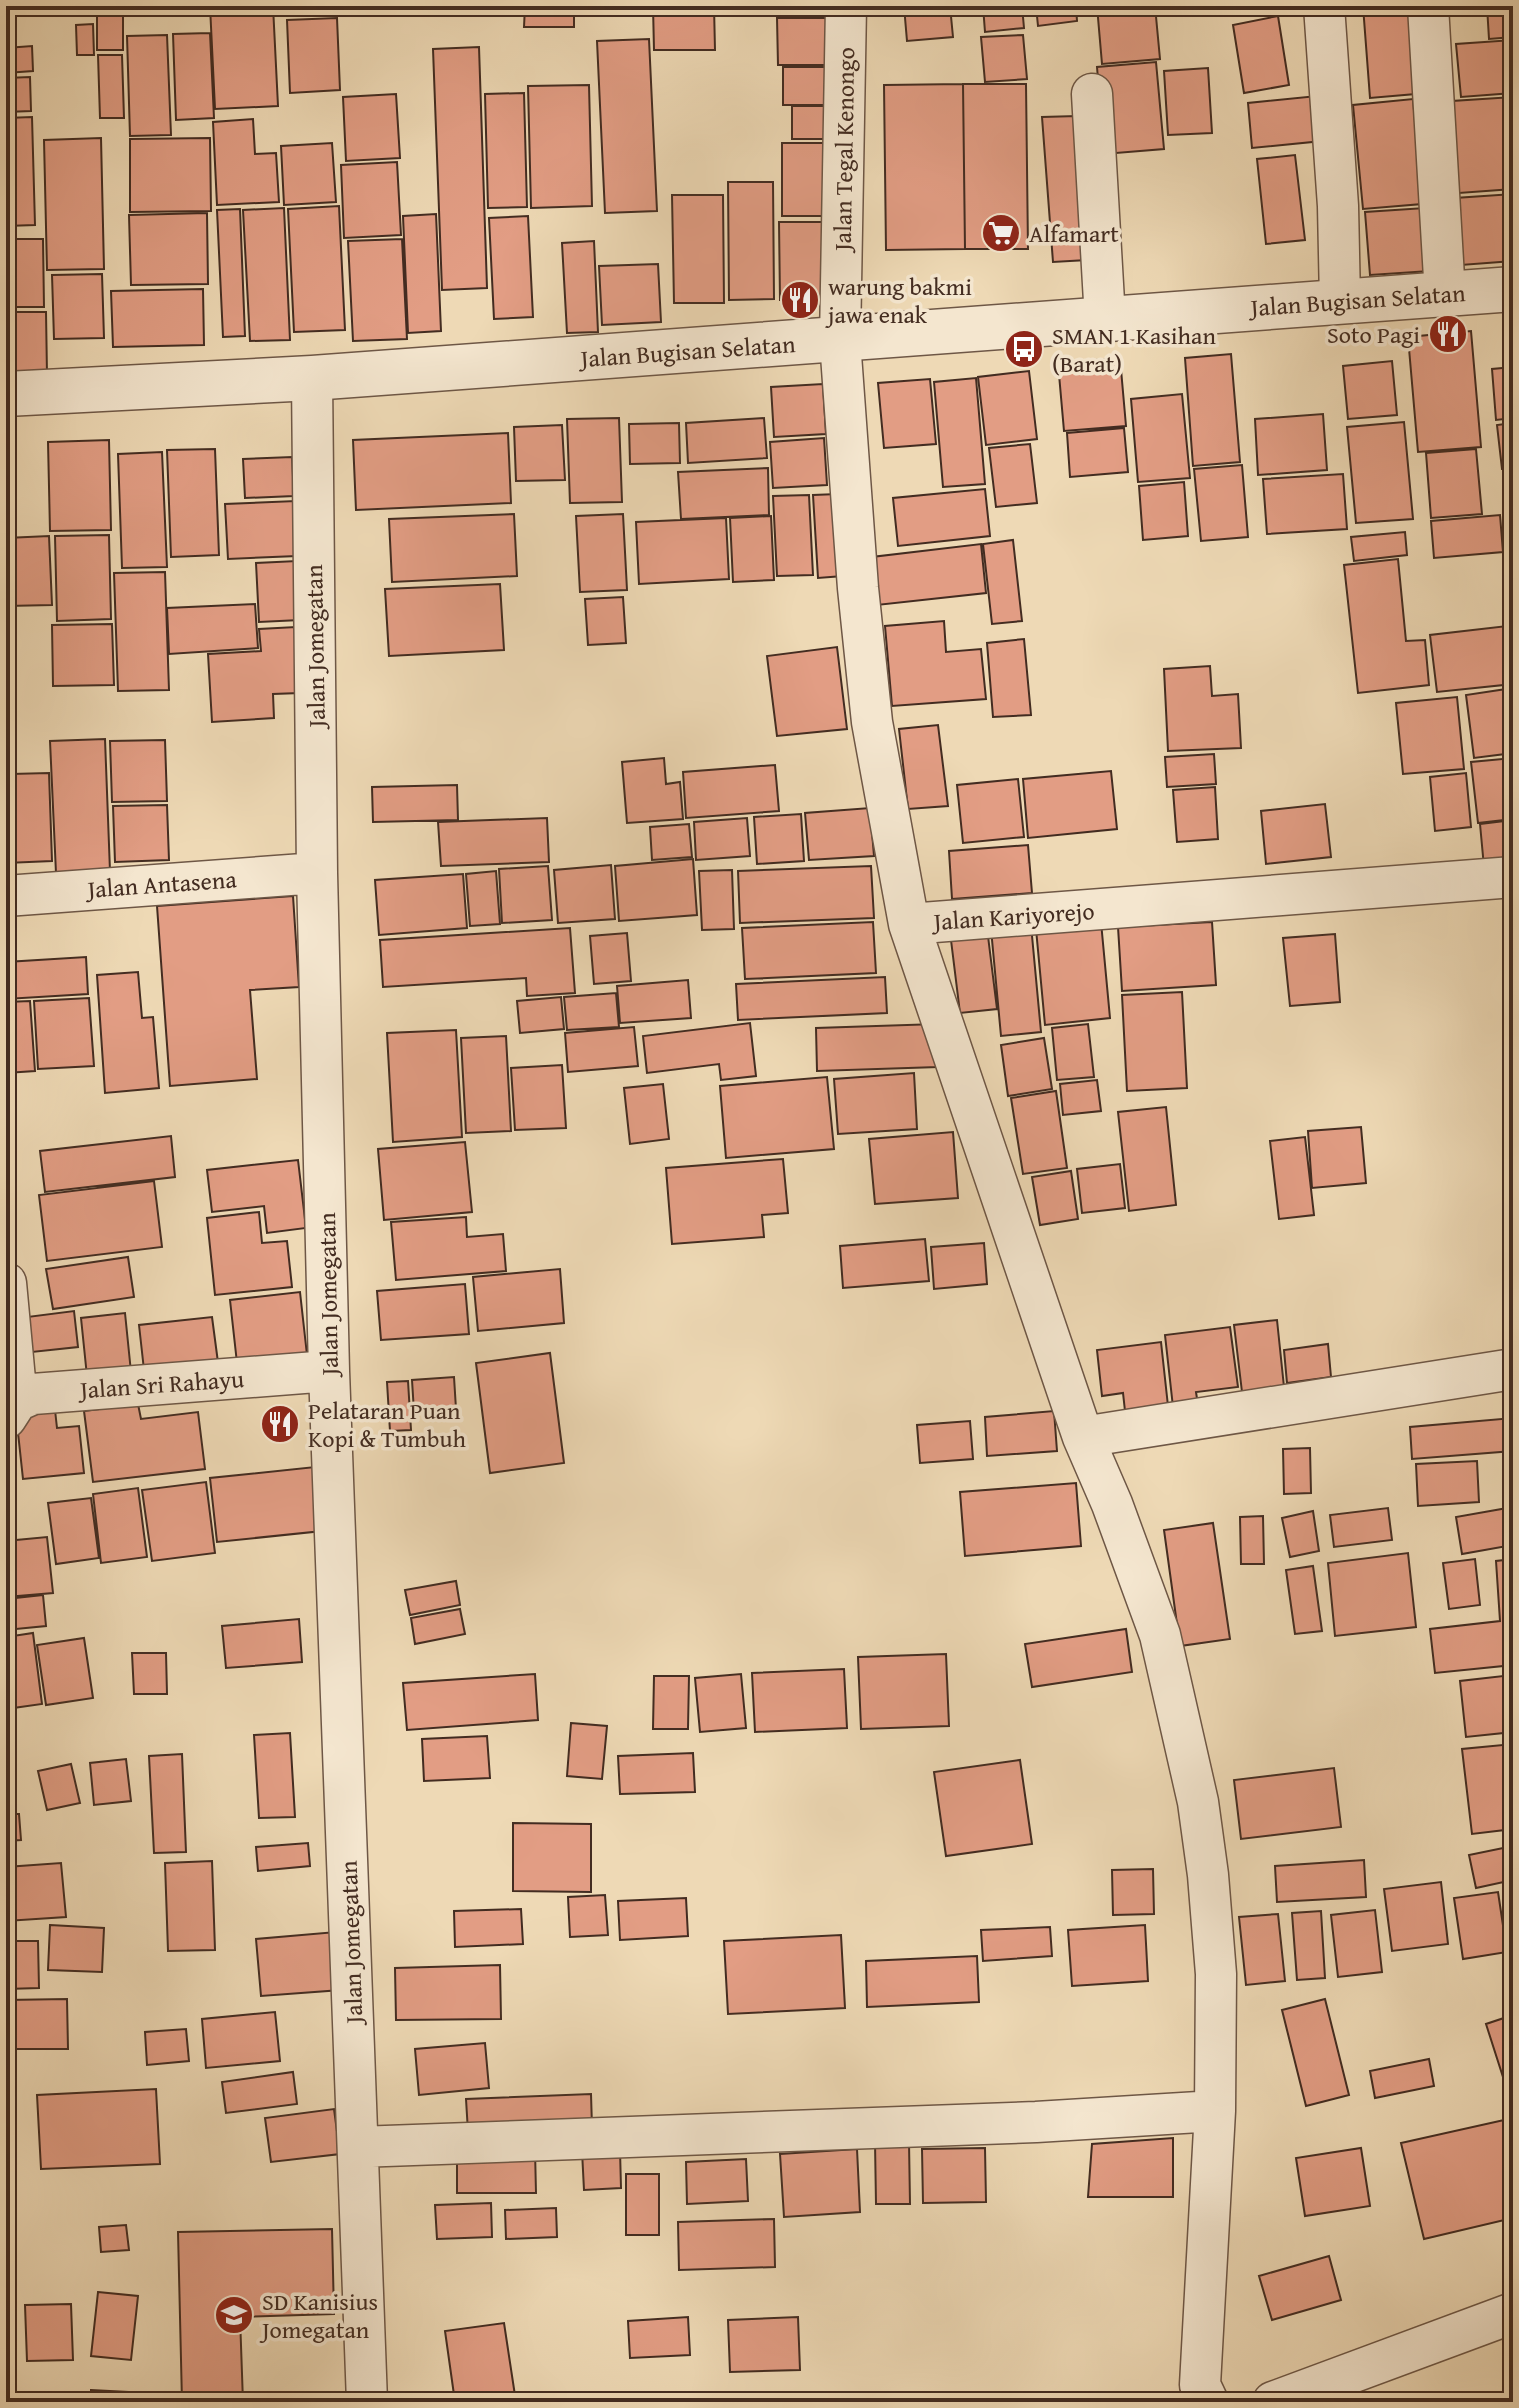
<svg xmlns="http://www.w3.org/2000/svg" width="1519" height="2408" viewBox="0 0 1519 2408" font-family="'Gentium Book Plus',serif">
<style>
.building{fill:#e29d84;stroke:#432c21;stroke-width:2}
.lines{fill:none;stroke-linecap:round;stroke-linejoin:round}
.minor-casing{stroke:#6e5746;stroke-width:43}
.tertiary-casing{stroke:#6e5746;stroke-width:47}
.minor{stroke:#f4e6cf;stroke-width:40}
.tertiary{stroke:#f4e6cf;stroke-width:44}
.labels{text-anchor:middle;dominant-baseline:central;stroke-width:7;stroke-linejoin:round;paint-order:stroke}
.street-label{font-size:24px;fill:#432c21;stroke:#f4e6cf}
.poi-label{font-size:24px;fill:#432c21;stroke:#f4e6cf;text-anchor:start}
</style>
<rect width="100%" height="100%" fill="#eed9b5"/>
<filter id="stains"><feTurbulence type="fractalNoise" baseFrequency=".0025" numOctaves="4"/><feColorMatrix values="0 0 0 0 .2 0 0 0 0 .09 0 0 0 0 .02 0 0 0 .5 -.17"/></filter>
<radialGradient id="worn" r=".72"><stop offset=".6" stop-color="#630" stop-opacity="0"/><stop offset="1" stop-color="#630" stop-opacity=".3"/></radialGradient>
<path class="building" d="M210,6H273L278,106L215,109Z
M280,6H334V10L281,13Z
M457,6H516V13H457Z
M525,6H574V27H524Z
M653,6H714L715,50H654Z
M779,6H833V14L779,15Z
M904,6H950L953,37L907,41Z
M983,6H1022L1024,28L985,32Z
M1036,6H1076L1077,21L1038,26Z
M1097,6H1155L1160,59L1102,64Z
M1363,6H1420L1427,93L1370,98Z
M1487,6H1513V37L1489,39Z
M123,8V50H97V9Z
M1278,16L1289,85L1244,93L1233,25Z
M337,18L340,90L290,93L287,20Z
M777,18H833V65H778Z
M93,24L94,55H77L76,25Z
M210,33L214,118L176,120L173,34Z
M167,35L171,135L130,136L127,36Z
M1023,35L1027,79L985,82L981,37Z
M649,39L657,211L605,213L597,41Z
M1513,40V93L1461,97L1456,44Z
M32,46L33,71L6,73V48Z
M479,47L487,288L442,290L433,49Z
M98,55H122L124,118H100Z
M1156,62L1164,149L1104,154L1097,67Z
M783,67H831L832,105H783Z
M1208,68L1212,133L1168,135L1164,71Z
M30,77L31,111L6,112V78Z
M963,84H1026L1028,249H965Z
M963,84L965,249L886,250L884,85Z
M589,85L592,206L531,208L528,86Z
M524,93L527,207L488,208L485,94Z
M396,94L400,158L346,161L343,97Z
M1317,96L1322,141L1252,148L1248,103Z
M1513,97V189L1459,193L1452,101Z
M1413,99L1422,204L1363,209L1353,105Z
M792,106H830L831,139H792Z
M1077,116L1087,260L1053,262L1042,117Z
M32,117L35,225L6,226V118Z
M253,119L255,154L276,153L279,202L217,205L213,122Z
M101,138L104,269L47,270L44,140Z
M210,138L211,211L130,212V139Z
M332,143L336,202L284,205L281,146Z
M782,143H828L829,216H782Z
M1295,155L1305,240L1266,244L1257,159Z
M397,162L401,235L344,238L341,165Z
M728,182H773L774,299L729,300Z
M1513,194V261L1461,265L1455,198Z
M672,195H723L724,303H674Z
M339,206L345,330L294,332L288,209Z
M284,208L290,340L250,341L243,210Z
M1425,208L1430,271L1370,275L1365,212Z
M240,209L245,336L223,337L217,210Z
M207,213L208,284L131,285L129,215Z
M436,214L441,331L408,333L403,216Z
M528,216L533,317L494,319L489,218Z
M779,222H825L826,300H780Z
M6,239H43L44,307H6Z
M402,239L407,339L353,341L348,241Z
M594,241L598,332L567,333L562,243Z
M658,264L661,322L602,325L599,266Z
M102,274L104,338L54,339L52,275Z
M203,289L204,345L113,347L111,291Z
M6,312H46L47,375H6Z
M1471,331L1481,447L1418,452L1408,337Z
M1231,354L1240,462L1193,466L1185,358Z
M1120,358L1126,426L1064,431L1058,363Z
M1392,361L1397,415L1348,419L1343,366Z
M1513,367V418L1496,420L1492,369Z
M1029,371L1037,439L986,445L978,377Z
M976,378L985,484L943,487L934,382Z
M930,379L936,444L884,448L878,383Z
M823,384L826,434L774,437L771,387Z
M1182,394L1190,478L1138,482L1131,399Z
M1323,414L1327,470L1258,475L1255,419Z
M619,418L622,502L570,503L567,419Z
M764,418L767,458L688,463L686,423Z
M1404,422L1413,519L1356,523L1347,427Z
M679,423L680,463L630,464L629,424Z
M1513,423V468L1502,469L1497,425Z
M562,425L565,480L516,481L514,427Z
M1124,428L1128,472L1070,477L1067,433Z
M508,433L511,503L356,510L353,440Z
M824,438L827,485L773,488L770,442Z
M6,440H8L11,531H6Z
M109,440L111,530L50,531L48,442Z
M1030,444L1037,503L996,507L989,448Z
M215,449L219,555L171,557L167,450Z
M1476,449L1482,514L1431,518L1426,453Z
M162,452L167,567L122,568L118,454Z
M292,457L294,496L245,498L243,459Z
M1242,465L1248,537L1201,541L1194,469Z
M768,468L769,515L681,519L678,472Z
M1513,472V542H1511L1505,473Z
M1343,474L1347,529L1267,534L1263,479Z
M1184,482L1188,536L1143,540L1139,486Z
M985,489L990,536L898,546L893,498Z
M838,494L843,576L818,578L813,495Z
M809,495L813,575L777,576L773,496Z
M296,501L297,556L228,559L225,504Z
M514,514L517,576L392,582L389,519Z
M623,514L627,590L580,592L576,516Z
M1500,515L1503,552L1434,558L1431,521Z
M771,516L774,580L733,582L730,518Z
M726,518L729,579L639,584L636,522Z
M1405,532L1407,555L1354,561L1351,537Z
M109,535L111,619L57,621L55,536Z
M49,536L52,605L6,606V538Z
M1013,540L1022,621L992,624L983,544Z
M981,544L986,593L877,605L872,557Z
M1398,559L1406,641L1425,640L1429,685L1358,693L1344,565Z
M297,561L300,620L259,622L256,563Z
M165,572L169,690L118,691L114,573Z
M500,584L504,650L389,656L385,589Z
M623,597L626,643L588,645L585,599Z
M255,604L258,648L169,654L167,608Z
M944,621L946,652L981,649L986,699L892,706L885,626Z
M112,624L114,685L53,686L52,625Z
M1507,626L1513,684L1437,692L1430,635Z
M296,627L300,693L273,694L274,718L212,722L208,654L261,651L259,629Z
M1024,639L1031,715L993,717L987,643Z
M837,647L847,729L777,736L767,656Z
M1210,666L1212,696L1238,694L1241,748L1168,751L1164,669Z
M1513,688V753L1474,758L1466,695Z
M1457,697L1464,769L1403,774L1396,703Z
M938,725L948,806L908,809L899,729Z
M105,739L110,871L56,873L50,741Z
M165,740L167,801L112,802L110,741Z
M6,743H9L11,774L49,773L52,861L6,863Z
M1214,754L1216,784L1167,787L1165,757Z
M664,758L666,784L680,782L683,819L627,823L622,762Z
M1513,758V819L1478,823L1471,762Z
M775,765L779,811L686,818L683,772Z
M1111,771L1117,829L1028,838L1023,779Z
M1466,773L1471,827L1435,831L1430,777Z
M1018,779L1024,837L963,843L957,785Z
M457,785L458,820L373,822L372,787Z
M1215,787L1218,839L1177,842L1173,790Z
M1325,804L1331,857L1266,864L1261,811Z
M167,805L169,860L115,862L113,806Z
M870,808L874,856L809,860L805,813Z
M801,814L804,861L757,864L754,817Z
M547,818L549,862L441,866L438,822Z
M747,818L750,856L696,860L694,822Z
M1513,820V864L1484,867L1480,824Z
M689,824L692,857L652,860L650,827Z
M1028,845L1032,893L952,899L949,851Z
M693,859L697,915L619,921L615,866Z
M611,865L615,919L558,923L554,870Z
M548,866L552,920L502,923L499,869Z
M871,866L874,918L740,923L738,871Z
M732,870L734,929L702,930L699,871Z
M496,871L500,924L470,926L466,874Z
M463,874L467,928L379,935L375,880Z
M293,896L299,987L250,990L257,1079L170,1086L157,906Z
M873,922L876,973L745,979L742,928Z
M1101,922L1110,1018L1045,1025L1036,929Z
M1212,922L1216,985L1122,991L1118,927Z
M1031,925L1041,1032L1001,1036L991,929Z
M570,928L575,993L527,996L526,978L383,987L380,940Z
M987,928L997,1009L960,1013L950,932Z
M627,933L631,981L594,984L590,936Z
M1335,934L1340,1002L1290,1006L1283,938Z
M86,957L88,994L6,999V962Z
M138,972L142,1018L153,1017L159,1088L105,1093L97,975Z
M885,977L887,1013L738,1020L736,984Z
M688,980L691,1018L620,1023L617,986Z
M1182,992L1187,1088L1127,1091L1122,995Z
M616,993L619,1027L567,1030L564,997Z
M561,997L564,1029L520,1033L517,1001Z
M89,998L94,1066L38,1069L34,1001Z
M30,1001L35,1071L6,1073V1002Z
M750,1023L756,1076L721,1080L719,1064L647,1073L643,1036Z
M937,1024L938,1067L817,1071L816,1028Z
M1088,1024L1094,1077L1057,1080L1052,1028Z
M634,1027L638,1066L568,1072L565,1033Z
M456,1030L462,1137L393,1142L387,1033Z
M506,1036L511,1131L466,1133L461,1038Z
M1044,1038L1052,1089L1008,1096L1001,1045Z
M562,1065L566,1128L515,1130L511,1068Z
M914,1073L917,1129L838,1134L834,1079Z
M827,1077L834,1149L726,1158L720,1086Z
M1097,1080L1101,1111L1063,1115L1060,1084Z
M663,1084L669,1139L630,1144L624,1088Z
M1056,1091L1067,1168L1023,1174L1011,1098Z
M1166,1107L1176,1205L1129,1211L1118,1112Z
M1361,1127L1366,1183L1312,1188L1308,1131Z
M953,1132L958,1198L875,1204L869,1139Z
M171,1136L175,1177L45,1192L40,1151Z
M1305,1137L1314,1215L1279,1219L1270,1141Z
M465,1142L472,1212L384,1220L378,1149Z
M783,1159L788,1213L762,1215L764,1237L672,1244L666,1168Z
M298,1160L306,1228L267,1233L264,1206L212,1212L207,1170Z
M1120,1164L1125,1208L1082,1213L1077,1169Z
M1071,1171L1078,1219L1040,1225L1032,1177Z
M154,1181L162,1247L47,1261L39,1195Z
M259,1212L262,1243L287,1241L292,1287L215,1295L207,1218Z
M466,1217L467,1237L503,1234L506,1271L396,1280L391,1222Z
M925,1239L929,1281L843,1288L840,1246Z
M984,1243L987,1284L934,1289L931,1247Z
M128,1257L134,1297L53,1309L46,1269Z
M560,1269L564,1323L478,1331L473,1277Z
M465,1284L469,1334L381,1340L377,1291Z
M300,1292L308,1364L238,1372L230,1300Z
M74,1311L78,1347L32,1352L27,1317Z
M125,1313L132,1382L88,1386L81,1318Z
M212,1317L219,1370L145,1379L139,1325Z
M1277,1320L1284,1387L1242,1392L1234,1325Z
M1230,1327L1238,1387L1196,1392L1198,1405L1173,1407L1165,1335Z
M1161,1342L1168,1406L1125,1411L1123,1393L1102,1396L1097,1350Z
M1328,1344L1331,1377L1287,1383L1284,1350Z
M550,1353L564,1463L490,1473L476,1363Z
M454,1377L456,1409L414,1412L412,1380Z
M408,1381L411,1430L390,1431L387,1382Z
M138,1404L141,1419L198,1412L205,1469L93,1482L84,1411Z
M55,1410L57,1428L79,1426L84,1473L23,1479L16,1414Z
M1054,1411L1057,1451L987,1456L985,1417Z
M1513,1418V1451L1412,1459L1410,1427Z
M970,1421L973,1459L920,1463L917,1425Z
M1310,1448L1311,1493L1284,1494L1283,1449Z
M1477,1461L1479,1502L1418,1506L1416,1464Z
M315,1467L322,1531L217,1542L210,1478Z
M206,1482L215,1553L152,1561L142,1490Z
M1076,1483L1081,1546L965,1556L960,1492Z
M138,1488L147,1557L101,1563L93,1494Z
M91,1498L99,1558L56,1564L48,1503Z
M1513,1507V1545L1462,1554L1456,1517Z
M1388,1508L1392,1540L1334,1547L1330,1515Z
M1313,1511L1319,1551L1290,1557L1282,1518Z
M1263,1516L1264,1564H1241L1240,1517Z
M1213,1523L1230,1639L1180,1646L1164,1530Z
M47,1537L53,1593L6,1597V1541Z
M1408,1553L1416,1627L1335,1636L1328,1563Z
M1475,1559L1480,1605L1449,1609L1443,1563Z
M1513,1559V1665L1435,1673L1430,1629L1500,1621L1496,1561Z
M1313,1566L1322,1631L1295,1634L1286,1570Z
M456,1581L460,1605L410,1615L405,1590Z
M43,1595L46,1626L6,1630V1599Z
M460,1609L465,1634L415,1644L411,1618Z
M299,1619L302,1662L226,1668L222,1626Z
M1126,1629L1132,1672L1032,1687L1025,1644Z
M33,1633L42,1704L6,1709V1637Z
M84,1638L93,1698L46,1705L37,1645Z
M132,1653H166L167,1694H134Z
M946,1654L949,1726L861,1729L858,1657Z
M844,1669L847,1728L755,1732L752,1673Z
M535,1674L538,1720L407,1730L403,1683Z
M741,1674L746,1728L700,1732L695,1678Z
M1512,1675L1513,1732L1466,1737L1460,1681Z
M654,1676H689L688,1729H653Z
M571,1723L607,1726L602,1779L567,1776Z
M290,1733L295,1817L259,1818L254,1735Z
M487,1736L490,1778L424,1781L422,1739Z
M1513,1744V1829L1472,1834L1462,1749Z
M693,1753L695,1792L620,1794L618,1756Z
M182,1754L186,1852L154,1853L149,1756Z
M126,1759L131,1801L94,1805L90,1763Z
M1020,1760L1032,1844L946,1856L934,1772Z
M71,1764L80,1803L47,1810L38,1771Z
M1334,1768L1341,1827L1241,1839L1234,1780Z
M6,1814H19L21,1840L6,1841Z
M513,1823L591,1824V1892L513,1891Z
M308,1843L310,1866L258,1871L256,1847Z
M1513,1846V1880L1476,1888L1469,1855Z
M1364,1860L1366,1897L1277,1902L1275,1866Z
M212,1861L215,1950L168,1951L165,1863Z
M61,1863L66,1917L6,1921V1867Z
M1153,1869L1154,1914L1113,1915L1112,1870Z
M1441,1882L1448,1944L1392,1951L1384,1889Z
M1498,1892L1507,1952L1463,1959L1454,1898Z
M605,1895L608,1935L570,1937L568,1897Z
M686,1898L688,1936L620,1940L618,1901Z
M521,1909L523,1944L455,1947L454,1911Z
M1375,1910L1382,1972L1338,1977L1331,1915Z
M1321,1911L1325,1978L1297,1980L1292,1913Z
M1278,1914L1285,1981L1246,1985L1239,1917Z
M50,1925L104,1928L102,1972L48,1970Z
M1145,1925L1148,1981L1072,1986L1068,1930Z
M1050,1927L1052,1956L983,1961L981,1930Z
M336,1932L341,1990L261,1996L256,1939Z
M841,1935L845,2008L728,2014L724,1941Z
M6,1941H38L39,1988L6,1989Z
M977,1956L979,2002L867,2007L866,1961Z
M500,1965L501,2019L396,2020L395,1968Z
M67,1999L68,2049H6V2000Z
M1325,1999L1349,2095L1306,2106L1282,2010Z
M275,2012L280,2061L206,2068L202,2019Z
M1513,2015V2074L1503,2077L1486,2024Z
M186,2029L189,2061L147,2065L145,2032Z
M485,2043L489,2088L419,2095L415,2049Z
M1429,2059L1434,2086L1375,2098L1370,2071Z
M293,2072L297,2104L226,2113L222,2082Z
M156,2089L160,2164L41,2169L37,2095Z
M591,2094L592,2127L468,2132L466,2099Z
M334,2109L340,2154L271,2162L265,2118Z
M1513,2118V2218L1424,2239L1401,2143Z
M1173,2138V2197H1088L1092,2144Z
M875,2142H909L910,2204H876Z
M985,2148L986,2202L923,2203L922,2149Z
M1361,2148L1370,2206L1305,2216L1296,2158Z
M857,2149L860,2212L784,2217L780,2154Z
M535,2150L536,2193H457V2151Z
M620,2150L621,2188L584,2190L582,2151Z
M746,2159L748,2201L687,2204L686,2162Z
M626,2174H659V2235H626Z
M491,2203L492,2237L437,2239L435,2205Z
M556,2208L557,2237L506,2239L505,2210Z
M774,2219L775,2267L679,2270L678,2222Z
M126,2225L129,2250L101,2252L99,2227Z
M332,2229L334,2314L240,2317L243,2402H182L178,2232Z
M1329,2256L1341,2300L1272,2320L1259,2276Z
M98,2292L138,2296L131,2360L91,2356Z
M71,2304L73,2360L27,2361L25,2305Z
M688,2317L690,2355L630,2358L628,2321Z
M798,2317L800,2370L730,2372L728,2320Z
M504,2323L516,2402H455L445,2331Z
M91,2390L128,2392V2402H91Z"/>
<g class="lines">
<g class="minor-casing">
<path id="minor" d="M846,6L840,341L858,588L872,722L909,924L1083,1437L1112,1504L1160,1635L1198,1802L1208,1875L1216,1974L1215,2111L1200,2385L1208,2402
M1324,6L1338,206L1340,301
M1428,6L1445,295
M1092,94L1105,319
M312,378L317,873L329,1371L367,2402
M6,896L317,873
M909,924L1513,877
M6,1283L17,1401
M6,1418L17,1401L33,1394L329,1371
M1083,1437L1513,1369
M358,2147L1036,2122L1215,2111
M1273,2402L1513,2313"/>
</g>
<g class="tertiary-casing">
<path id="tertiary" d="M6,394L312,378L1513,289"/>
</g>
<use href="#minor" class="minor"/>
<use href="#tertiary" class="tertiary"/>
</g>
<defs>
<g id="supermarket-disc" transform="scale(2)"><circle r="9.5" fill="#8f2418" stroke="#f4e6cf"/><path d="M-6-5.5h2.5l.6 2H6L4.5 2H-2.5L-4.4-4H-6ZM-1.5 3.2a1.3 1.3 0 1 0 .1 0ZM3 3.2a1.3 1.3 0 1 0 .1 0Z" fill="#fff"/></g>
<g id="restaurant-disc" transform="scale(2)"><circle r="9.5" fill="#8f2418" stroke="#f4e6cf"/><path d="M-5-6h1v4h1v-4h1v4h1v-4h1v5L-1.5 .5V6h-2V.5L-5-1ZM5-6V6H3V1.5H1.5Q1.5-4 5-6Z" fill="#fff"/></g>
<g id="bus-disc" transform="scale(2)"><circle r="9.5" fill="#8f2418" stroke="#f4e6cf"/><path d="M-5-6H5V4H4V6H2V4H-2V6H-4V4H-5ZM-3.5-4V0h7V-4ZM-3.5 1.2v1.5H-2V1.2ZM2 1.2v1.5H3.5V1.2Z" fill="#fff"/></g>
<g id="school-disc" transform="scale(2)"><circle r="9.5" fill="#8f2418" stroke="#f4e6cf"/><path d="M0-5L7-2L0 1L-7-2ZM-4 1L0 2.5L4 1V4Q0 6-4 4Z" fill="#fff"/></g>
</defs>
<g fill-rule="evenodd">
<use href="#supermarket-disc" x="1001" y="233"/>
<use href="#restaurant-disc" x="800" y="300"/>
<use href="#restaurant-disc" x="1448" y="334"/>
<use href="#bus-disc" x="1024" y="349"/>
<use href="#restaurant-disc" x="280" y="1424"/>
<use href="#school-disc" x="234" y="2315"/>
</g>
<g class="labels">
<g class="street-label">
<text transform="translate(844 149) rotate(-89)">Jalan Tegal Kenongo</text>
<text transform="translate(1358 300) rotate(-4)">Jalan Bugisan Selatan</text>
<text transform="translate(688 351) rotate(-4)">Jalan Bugisan Selatan</text>
<text transform="translate(315 646) rotate(-91)">Jalan Jomegatan</text>
<text transform="translate(162 884) rotate(-4)">Jalan Antasena</text>
<text transform="translate(1014 916) rotate(-4)">Jalan Kariyorejo</text>
<text transform="translate(328 1294) rotate(-91)">Jalan Jomegatan</text>
<text transform="translate(162 1384) rotate(-4)">Jalan Sri Rahayu</text>
<text transform="translate(351 1942) rotate(-92)">Jalan Jomegatan</text>
</g>
<g class="poi-label">
<text x="1029" y="233">Alfamart</text>
<text x="828" y="286">warung bakmi<tspan x="828" dy="28">jawa enak</tspan></text>
<text x="1420" y="334" text-anchor="end">Soto Pagi</text>
<text x="1052" y="335">SMAN 1 Kasihan<tspan x="1052" dy="28">(Barat)</tspan></text>
<text x="308" y="1410">Pelataran Puan<tspan x="308" dy="28">Kopi &amp; Tumbuh</tspan></text>
<text x="262" y="2301">SD Kanisius<tspan x="262" dy="28">Jomegatan</tspan></text>
</g>
</g>
<rect width="1519" height="2408" fill="none" stroke="#eed9b5" stroke-width="32"/>
<rect x="8" y="8" width="1503" height="2392" fill="none" stroke="#432c21" stroke-width="4"/>
<rect x="16" y="16" width="1487" height="2376" fill="none" stroke="#432c21" stroke-width="2"/>
<rect width="100%" height="100%" filter="url(#stains)"/>
<rect width="100%" height="100%" fill="url(#worn)"/>
</svg>
